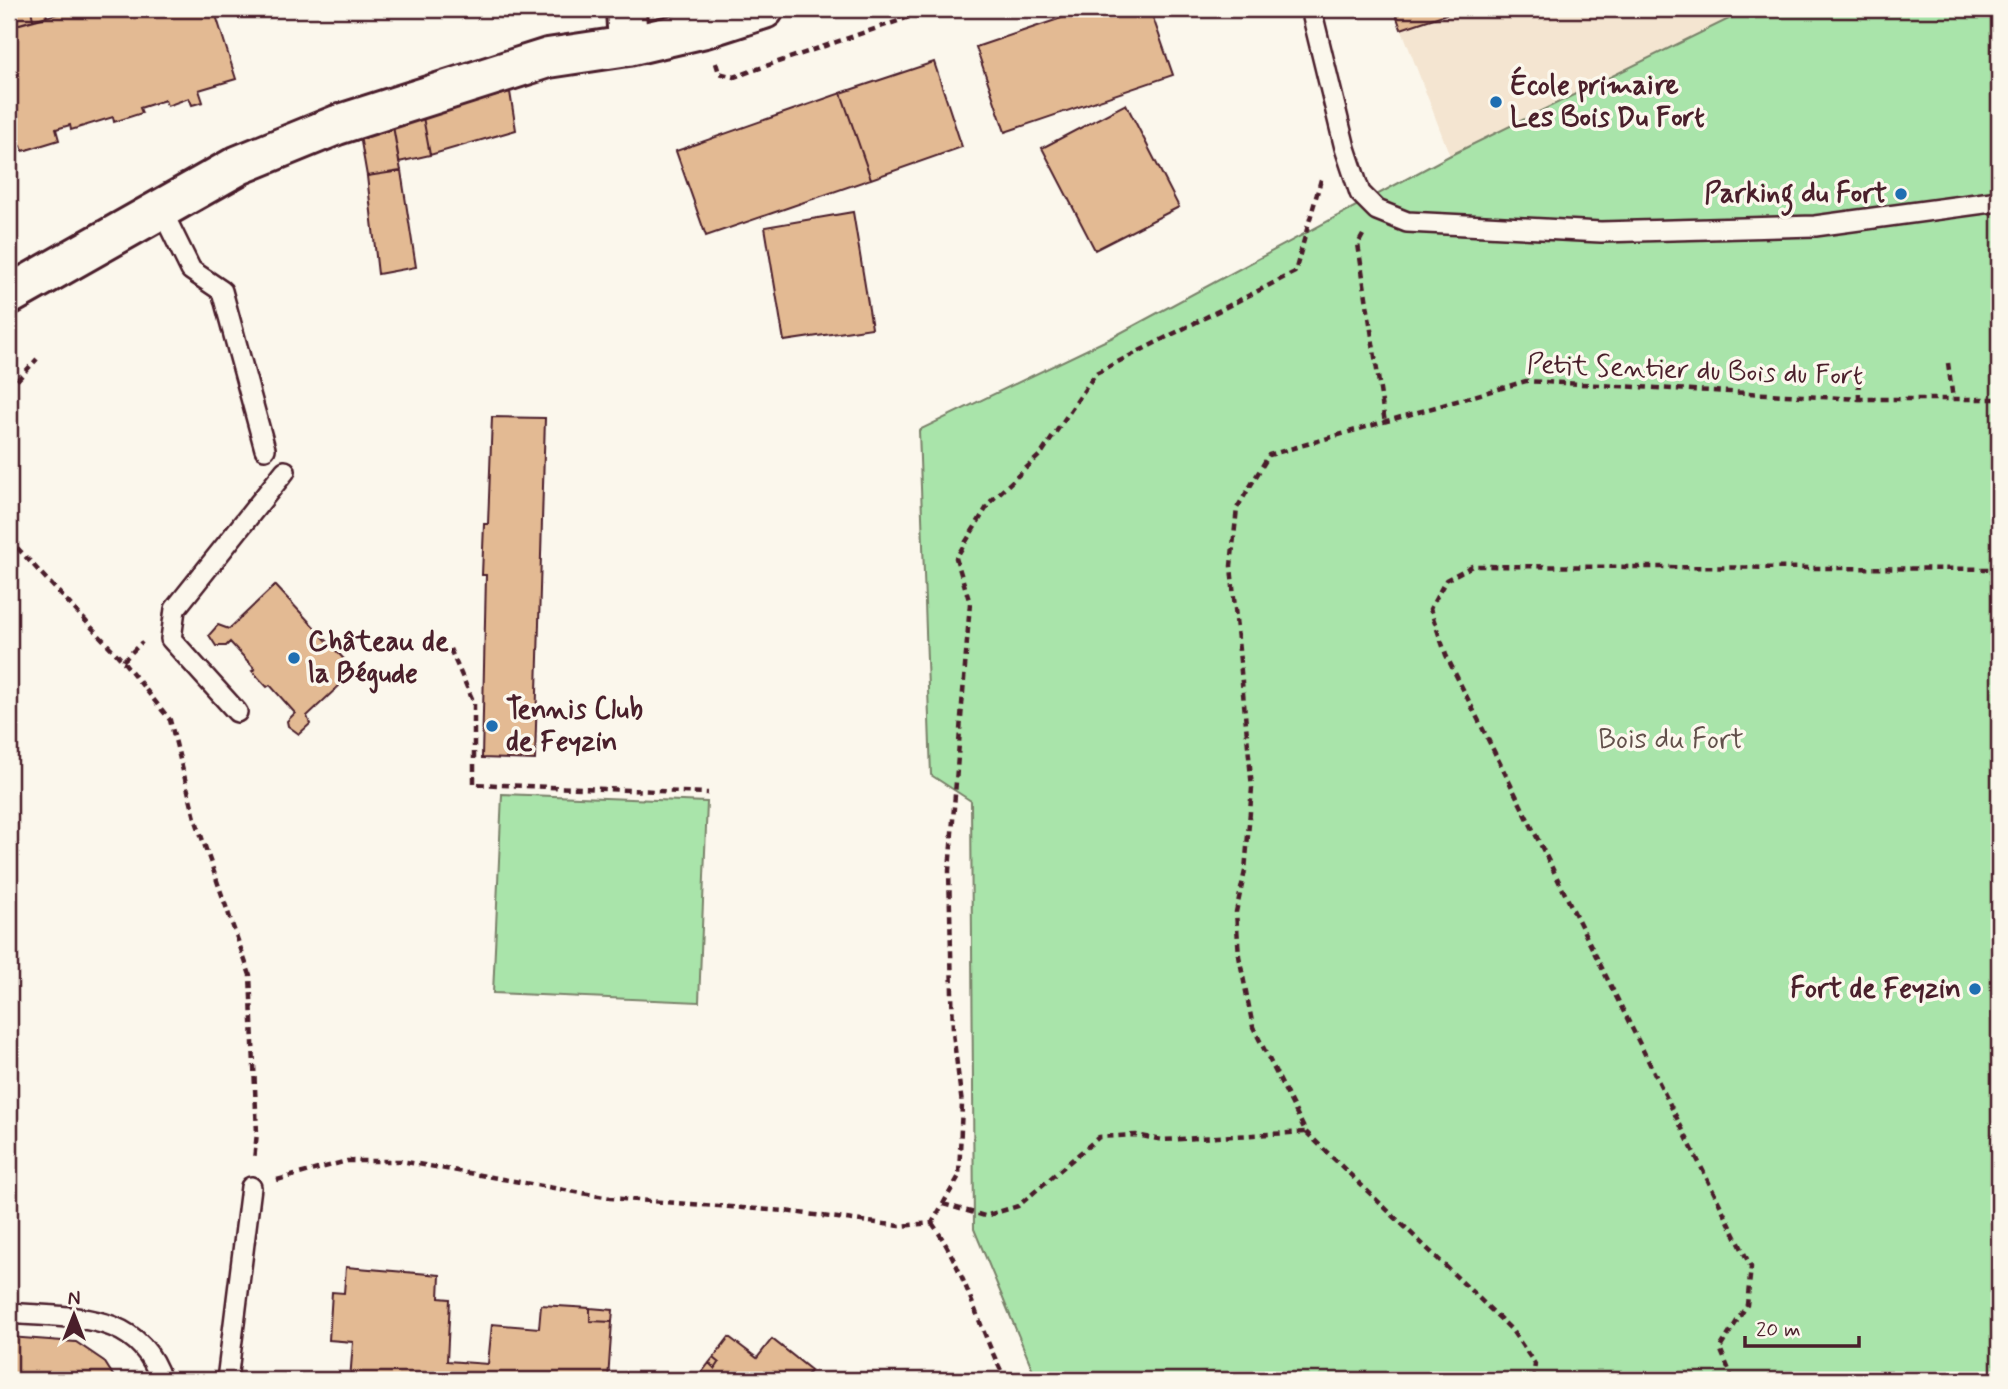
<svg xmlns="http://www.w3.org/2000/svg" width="2008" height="1389" viewBox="0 0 2008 1389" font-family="Mynerve,sans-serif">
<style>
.built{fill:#f4e5d1}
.green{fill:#a9e4aa;stroke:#7a826a;stroke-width:2}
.building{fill:#e3ba93;stroke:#4a1f2b;stroke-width:2}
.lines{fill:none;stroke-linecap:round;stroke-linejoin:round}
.lane-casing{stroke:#4a1f2b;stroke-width:24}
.street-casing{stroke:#4a1f2b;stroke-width:44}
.path{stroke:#4a1f2b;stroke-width:4.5;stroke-dasharray:7 5;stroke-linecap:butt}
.lane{stroke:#fbf7ec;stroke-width:19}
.street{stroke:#fbf7ec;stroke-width:38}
.poi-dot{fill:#1f6fb2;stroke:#fbf7ec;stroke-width:2.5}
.labels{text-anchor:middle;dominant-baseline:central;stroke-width:7;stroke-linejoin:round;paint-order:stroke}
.poi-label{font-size:28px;font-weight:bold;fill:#4a1f2b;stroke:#fbf7ec;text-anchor:start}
.street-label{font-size:28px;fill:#4a1f2b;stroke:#fbf7ec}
.park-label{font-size:28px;fill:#62504b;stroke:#fbf7ec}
</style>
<rect width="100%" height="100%" fill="#fbf7ec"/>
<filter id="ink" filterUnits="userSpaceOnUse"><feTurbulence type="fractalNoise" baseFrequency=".0143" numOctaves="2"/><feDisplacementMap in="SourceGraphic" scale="14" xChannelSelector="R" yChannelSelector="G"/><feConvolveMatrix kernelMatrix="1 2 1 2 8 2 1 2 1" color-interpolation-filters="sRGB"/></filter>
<g filter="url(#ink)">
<path class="built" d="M1394,9H1749L1450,156Z"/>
<path class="green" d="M1749,9H1999V1380H1037L974,1229L971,801L931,775L919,430L1113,337L1449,156Z
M502,794L707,802L699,1002L493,993Z"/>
<path class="building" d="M9,9H31L33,20L9,27Z
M31,9H45L47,16L33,20Z
M75,9H214L236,79L199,90L203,102L192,105L189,98L167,106L165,100L140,108L142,113L114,122L113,117L71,130L70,125L56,129L59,140L23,151L21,146L9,149V27Z
M1088,9H1150L1173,75L1005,132L976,47Z
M1394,9H1461L1401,29Z
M934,62L962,147L871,179L841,93Z
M510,92L516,130L430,155L423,117Z
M841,93L871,179L706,236L676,151Z
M1126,104L1179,207L1095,250L1042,148Z
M423,117L430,155L399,162L393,126Z
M393,126L401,171L367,176L360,136Z
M401,171L416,267L378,274L367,176Z
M853,212L872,328L784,341L765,227Z
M492,417L545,418L535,760L482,758L486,575H482L484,524H488Z
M275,585L355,671L307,716L310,724L299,734L288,726L287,721L295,713L270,685L267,687L252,671L255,669L230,642L226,646H216L209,635L218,625L229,629Z
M346,1267L440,1275L439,1298L450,1299L447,1361L488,1364L492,1324L539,1328L541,1305L590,1308V1321L612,1322L608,1380H350L353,1342L329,1340L332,1292L344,1293Z
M590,1308L613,1310L612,1322L590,1321Z
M9,1337L76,1342L104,1361L116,1380H9Z
M729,1337L757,1358L772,1339L811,1370L803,1380H696L709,1363L715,1369L719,1363L713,1358Z
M713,1358L719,1363L715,1369L709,1363Z"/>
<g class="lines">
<g class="lane-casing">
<path id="lane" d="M1311,9L1345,148L1360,193L1377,210L1407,222L1601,232L1815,226L1999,201
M161,209L191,270L222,291L265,449
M237,712L171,639L175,609L285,471
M9,1313C70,1319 138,1309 161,1380
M227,1380L251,1187"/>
</g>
<g class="street-casing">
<path id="street" d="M626,9L628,46
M9,295L239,165L337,125L548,58L628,46L705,28L764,9"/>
</g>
<path class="path" d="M716,63L719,73L734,77L933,9
M1363,235L1358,244L1385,423
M1948,363L1953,399
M1858,369L1859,399
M9,389L37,359
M9,539L123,661L170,720L195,818L250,975L257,1133L254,1160
M450,649L474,703V784L708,793
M123,661L142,642
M277,1180L347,1161H401L610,1198L784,1211L900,1226L932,1223L959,1176L962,1104L953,1033L949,871L970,603L956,558L990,502L1041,454L1096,373L1295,272L1322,176
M943,1204L985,1216L1018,1206L1099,1137L1136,1135L1163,1140L1306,1132
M932,1223C966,1270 978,1329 1006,1380
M1533,1380L1535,1364L1511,1329L1306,1132L1253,1027L1239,956L1236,912L1245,871L1252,788L1231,566L1237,508L1269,455L1526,381L1859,399H1999
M1733,1380L1720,1348L1747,1305L1751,1267L1446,655L1430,609L1446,580L1472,566L1999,569"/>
<use href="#lane" class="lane"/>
<use href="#street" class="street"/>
</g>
</g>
<g class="poi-dot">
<circle cx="1496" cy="102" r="7"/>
<circle cx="1901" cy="194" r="7"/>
<circle cx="294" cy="658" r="7"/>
<circle cx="492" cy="726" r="7"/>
<circle cx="1975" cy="989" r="7"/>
</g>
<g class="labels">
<g class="poi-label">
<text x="1510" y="86">École primaire<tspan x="1510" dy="32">Les Bois Du Fort</tspan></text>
<text x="1887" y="194" text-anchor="end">Parking du Fort</text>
<text x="308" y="642">Château de<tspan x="308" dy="32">la Bégude</tspan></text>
<text x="506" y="710">Tennis Club<tspan x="506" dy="32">de Feyzin</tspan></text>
<text x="1961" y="989" text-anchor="end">Fort de Feyzin</text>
</g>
<g class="street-label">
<text transform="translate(1695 371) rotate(2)">Petit Sentier du Bois du Fort</text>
</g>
<g class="park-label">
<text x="1671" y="740">Bois du Fort</text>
</g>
</g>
<rect width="2008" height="1389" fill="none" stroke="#fbf7ec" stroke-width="35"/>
<rect x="18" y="18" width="1973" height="1354" fill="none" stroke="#4a1f2b" stroke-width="2.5" filter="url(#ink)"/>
<g transform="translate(74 1315)" stroke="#fbf7ec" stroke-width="5" paint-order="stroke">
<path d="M0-5L12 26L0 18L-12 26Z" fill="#4a1f2b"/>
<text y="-10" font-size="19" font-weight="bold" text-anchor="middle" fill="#4a1f2b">N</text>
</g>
<path d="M1745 1336v10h114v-10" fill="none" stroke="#4a1f2b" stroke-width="3.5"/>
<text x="1756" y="1336" font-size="21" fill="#4a1f2b" stroke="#fbf7ec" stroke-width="5" paint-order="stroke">20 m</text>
</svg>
